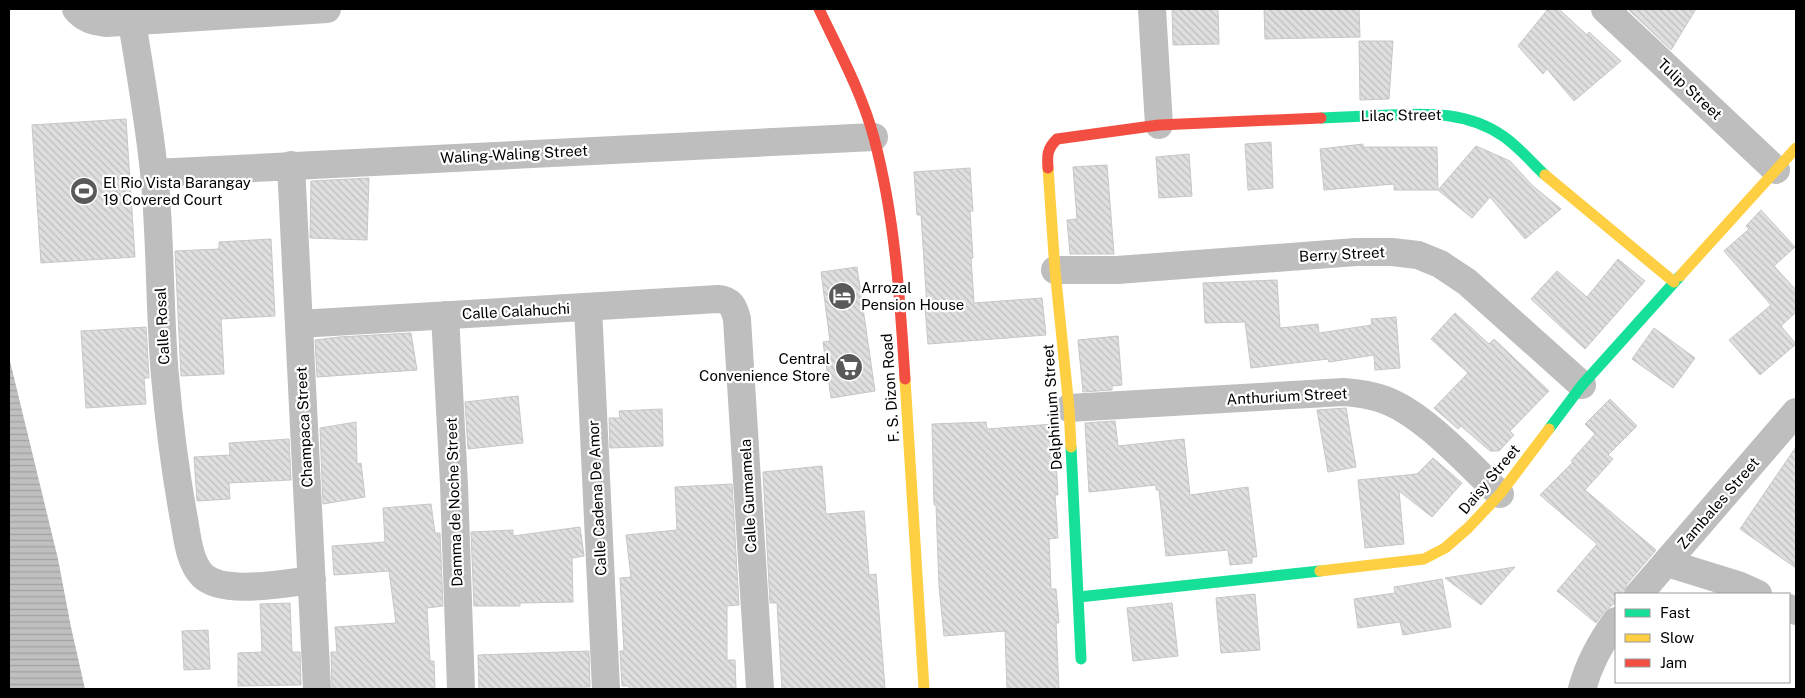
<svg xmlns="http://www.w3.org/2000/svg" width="1805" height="698" viewBox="0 0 1805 698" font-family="'Public Sans',sans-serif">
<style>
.water{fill:url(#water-rules)}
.building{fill:url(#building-back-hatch);stroke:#c7c7c7}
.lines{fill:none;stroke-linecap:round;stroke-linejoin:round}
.street{stroke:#bebebe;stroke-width:28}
.fast{stroke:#16e098;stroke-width:11}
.slow{stroke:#ffcf43;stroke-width:11}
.jam{stroke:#f24e42;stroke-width:11}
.labels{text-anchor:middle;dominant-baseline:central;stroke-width:4.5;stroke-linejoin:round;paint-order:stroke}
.street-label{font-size:15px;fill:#000;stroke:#fff}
.poi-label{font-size:15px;fill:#000;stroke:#fff;text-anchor:start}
</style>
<defs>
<pattern id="water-rules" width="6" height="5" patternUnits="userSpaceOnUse" patternTransform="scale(1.25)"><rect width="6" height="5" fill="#bfbfbf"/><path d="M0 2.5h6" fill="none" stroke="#a2a2a2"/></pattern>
<pattern id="building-back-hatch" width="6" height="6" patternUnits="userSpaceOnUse" patternTransform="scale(1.25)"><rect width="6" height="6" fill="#dfdfdf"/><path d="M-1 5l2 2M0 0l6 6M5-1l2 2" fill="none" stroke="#bebebe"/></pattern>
</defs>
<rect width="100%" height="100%" fill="#fff"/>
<path class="water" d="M9,357L58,559L71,627L85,689H9Z"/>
<path class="building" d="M1172,9H1218L1219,44L1173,45Z
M1264,9H1359L1360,37L1265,39Z
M1548,9H1559L1587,35L1589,32L1621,61L1574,101L1547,69L1543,74L1518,46Z
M1628,9H1696L1671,50Z
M1359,41H1393L1389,99L1360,100Z
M126,119L135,257L41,263L32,125Z
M1271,142L1273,188L1248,190L1245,144Z
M1363,144V147H1437L1438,190H1394V184L1324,190L1320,149Z
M1476,146L1510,161L1533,186L1561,209L1525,239L1490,197L1472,218L1438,190Z
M1189,154L1192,196L1159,198L1156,157Z
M1107,165L1114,254H1070L1067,220L1077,219L1073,167Z
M970,168L973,211H970L973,258H971L974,303L1042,298L1046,335L928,344L925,307H927L921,215H917L914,172Z
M369,178L367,240L310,238L311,181Z
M1761,210L1795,247L1774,266L1796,290V312L1781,326L1796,344L1760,375L1729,340L1771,305L1724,251L1749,229L1746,226Z
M271,239L275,316L221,319L224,374L181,376L175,251L219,249V242Z
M1618,259L1645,281L1585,349L1531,299L1557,271L1587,297Z
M857,267L875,391L831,398L823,342L830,341L821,272Z
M1277,280L1280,328L1318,324L1319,333L1372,325L1371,319L1396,317L1400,368L1375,370L1374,355L1329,362L1328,359L1251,368L1245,322L1205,323L1203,283Z
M1455,313L1489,344L1494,339L1549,391L1510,431L1514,435L1499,451H1490L1461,426L1458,429L1434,408L1468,373L1431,339Z
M146,327L149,378H144L146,404L86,408L81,331Z
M1654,328L1695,358L1673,388L1632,359Z
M411,333L417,370L317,377L315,340L339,337Z
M1118,336L1122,385L1112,386V390L1083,392L1078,340Z
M518,396L523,443L468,449L465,402Z
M1610,399L1637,426L1608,455L1613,459L1585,490L1656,550L1627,584L1624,594H1616V602L1604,612L1596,623L1557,591L1597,544L1540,495L1573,462L1571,461L1595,434L1585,424Z
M1346,408L1356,467L1328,472L1317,410Z
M662,409L663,446L610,448L609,418H620L619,411Z
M1115,421L1118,446L1184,439L1190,495L1248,487L1257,557H1252V563L1230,565L1228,550L1166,556L1159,490H1156V485L1089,492L1085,423Z
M356,422L357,464L361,463L365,497L323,504L320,428Z
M986,422L987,429L1054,424L1058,495H1055L1058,538L1049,539L1051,589H1056L1059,623H1056L1059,689H1007L1005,631L944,636L939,586L936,505H934L932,424Z
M289,439L291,480L229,483L230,499L197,501L194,457L230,455L229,443Z
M1796,447V568L1740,529Z
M1433,458L1462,483L1432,517L1399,491L1404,544L1365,548L1358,480L1417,474Z
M822,466L826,514L864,511L869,575L876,574L885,689H782L777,603H770L763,472Z
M732,484L739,605L727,606V660H735L736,688L629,689V686H622L620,651H624L620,578L631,577L626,535L677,530L675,487Z
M431,504L435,533H440L443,606L427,608L430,661H434L435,689H332L331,652H337L335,627L396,623L389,571L334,575L332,546L385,542L383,508Z
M580,527L584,556L572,558L573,602L520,603V606H474L471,532L513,530V536Z
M1515,567L1481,605L1445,578Z
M1442,579L1451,627L1403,635L1400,622L1358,628L1354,599L1395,593L1394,587Z
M1255,594L1260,650L1221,653L1216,598Z
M290,603L292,652H300L301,685L238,686V653L262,652L260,604Z
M1172,603L1178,656L1133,661L1127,608Z
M208,630L210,669L184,670L182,631Z
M589,651L590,687L479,689L478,655Z"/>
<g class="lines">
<path class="street" d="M76,9C84,19 93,21 106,23L327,9
M1152,9L1159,125
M1605,9L1776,170
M132,22C140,72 149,122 154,172C161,239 159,308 165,376C169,422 175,469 183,514C187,533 188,560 202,575C223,596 284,583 312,580
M291,165L317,689
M154,173L874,137
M1055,270H1117L1356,252H1392L1418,255L1440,264L1467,282L1582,385
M588,307L606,689
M445,315L454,485L461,689
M299,324L718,299C731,300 734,307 737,319L760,689
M1069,408L1344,392C1358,393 1371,395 1385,400C1425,415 1468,464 1500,494
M1667,563L1738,585L1758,594
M1639,594L1796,412
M1789,608L1796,611
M1582,689C1589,663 1600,643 1616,621"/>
<path class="fast" d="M1321,118C1343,117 1366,116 1389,115C1430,113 1468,112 1503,136C1519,147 1531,162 1545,175
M1549,429L1582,385L1680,276
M1071,447L1081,659
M1079,597L1320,571"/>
<path class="slow" d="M1048,168L1055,270L1069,408L1071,447
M1545,175L1674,282
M1680,276L1796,148
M905,379L924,689
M1320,571L1424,559L1445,548L1468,528L1500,494L1549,429"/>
<path class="jam" d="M819,9C839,51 862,93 874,138C895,217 900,298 905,379
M1048,168C1047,155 1047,149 1057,139L1159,125L1321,118"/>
</g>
<defs>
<g id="stadium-disc" transform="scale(1.4375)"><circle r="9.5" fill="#595959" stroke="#fff"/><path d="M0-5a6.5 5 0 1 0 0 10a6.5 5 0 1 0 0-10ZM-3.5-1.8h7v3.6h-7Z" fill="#fff"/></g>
<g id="hotel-disc" transform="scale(1.4375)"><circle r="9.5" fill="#595959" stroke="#fff"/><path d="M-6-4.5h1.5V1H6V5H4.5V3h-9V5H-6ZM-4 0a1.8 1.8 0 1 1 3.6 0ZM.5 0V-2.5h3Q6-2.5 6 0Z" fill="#fff"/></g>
<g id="supermarket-disc" transform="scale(1.4375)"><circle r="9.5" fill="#595959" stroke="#fff"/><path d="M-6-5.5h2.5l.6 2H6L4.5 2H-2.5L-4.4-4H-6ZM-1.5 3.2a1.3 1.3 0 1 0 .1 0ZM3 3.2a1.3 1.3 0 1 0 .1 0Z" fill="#fff"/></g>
</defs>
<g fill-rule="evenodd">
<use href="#stadium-disc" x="84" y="191"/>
<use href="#hotel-disc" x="842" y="296"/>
<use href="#supermarket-disc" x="849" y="367"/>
</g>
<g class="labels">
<g class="street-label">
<text transform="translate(1690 89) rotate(43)">Tulip Street</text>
<text transform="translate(1401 115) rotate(-1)">Lilac Street</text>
<text transform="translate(514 154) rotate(-3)">Waling-Waling Street</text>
<text transform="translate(1342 254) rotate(-3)">Berry Street</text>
<text transform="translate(516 311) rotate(-3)">Calle Calahuchi</text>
<text transform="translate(162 326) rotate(-93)">Calle Rosal</text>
<text transform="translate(890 388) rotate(-94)">F. S. Dizon Road</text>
<text transform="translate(1287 396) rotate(-3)">Anthurium Street</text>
<text transform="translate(1052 407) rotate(-94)">Delphinium Street</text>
<text transform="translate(304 427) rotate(-93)">Champaca Street</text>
<text transform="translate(1489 479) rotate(-50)">Daisy Street</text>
<text transform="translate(748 496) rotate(-93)">Calle Gumamela</text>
<text transform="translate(597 498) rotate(-93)">Calle Cadena De Amor</text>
<text transform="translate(454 502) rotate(-92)">Damma de Noche Street</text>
<text transform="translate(1718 503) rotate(-49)">Zambales Street</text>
</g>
<g class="poi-label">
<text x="103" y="182">El Rio Vista Barangay<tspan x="103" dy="17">19 Covered Court</tspan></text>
<text x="861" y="287">Arrozal<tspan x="861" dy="17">Pension House</tspan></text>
<text x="830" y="358" text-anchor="end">Central<tspan x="830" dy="17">Convenience Store</tspan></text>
</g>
</g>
<rect width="1805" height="698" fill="none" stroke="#000000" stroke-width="20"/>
<rect x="1615" y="593" width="175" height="90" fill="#ffffff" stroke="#999999"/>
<rect x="1625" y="609" width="25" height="8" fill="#16e098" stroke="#999999"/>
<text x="1660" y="618" font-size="15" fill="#000000">Fast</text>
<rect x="1625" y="634" width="25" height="8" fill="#ffcf43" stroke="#999999"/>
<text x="1660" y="643" font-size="15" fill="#000000">Slow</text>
<rect x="1625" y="659" width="25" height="8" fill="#f24e42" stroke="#999999"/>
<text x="1660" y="668" font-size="15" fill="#000000">Jam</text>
</svg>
